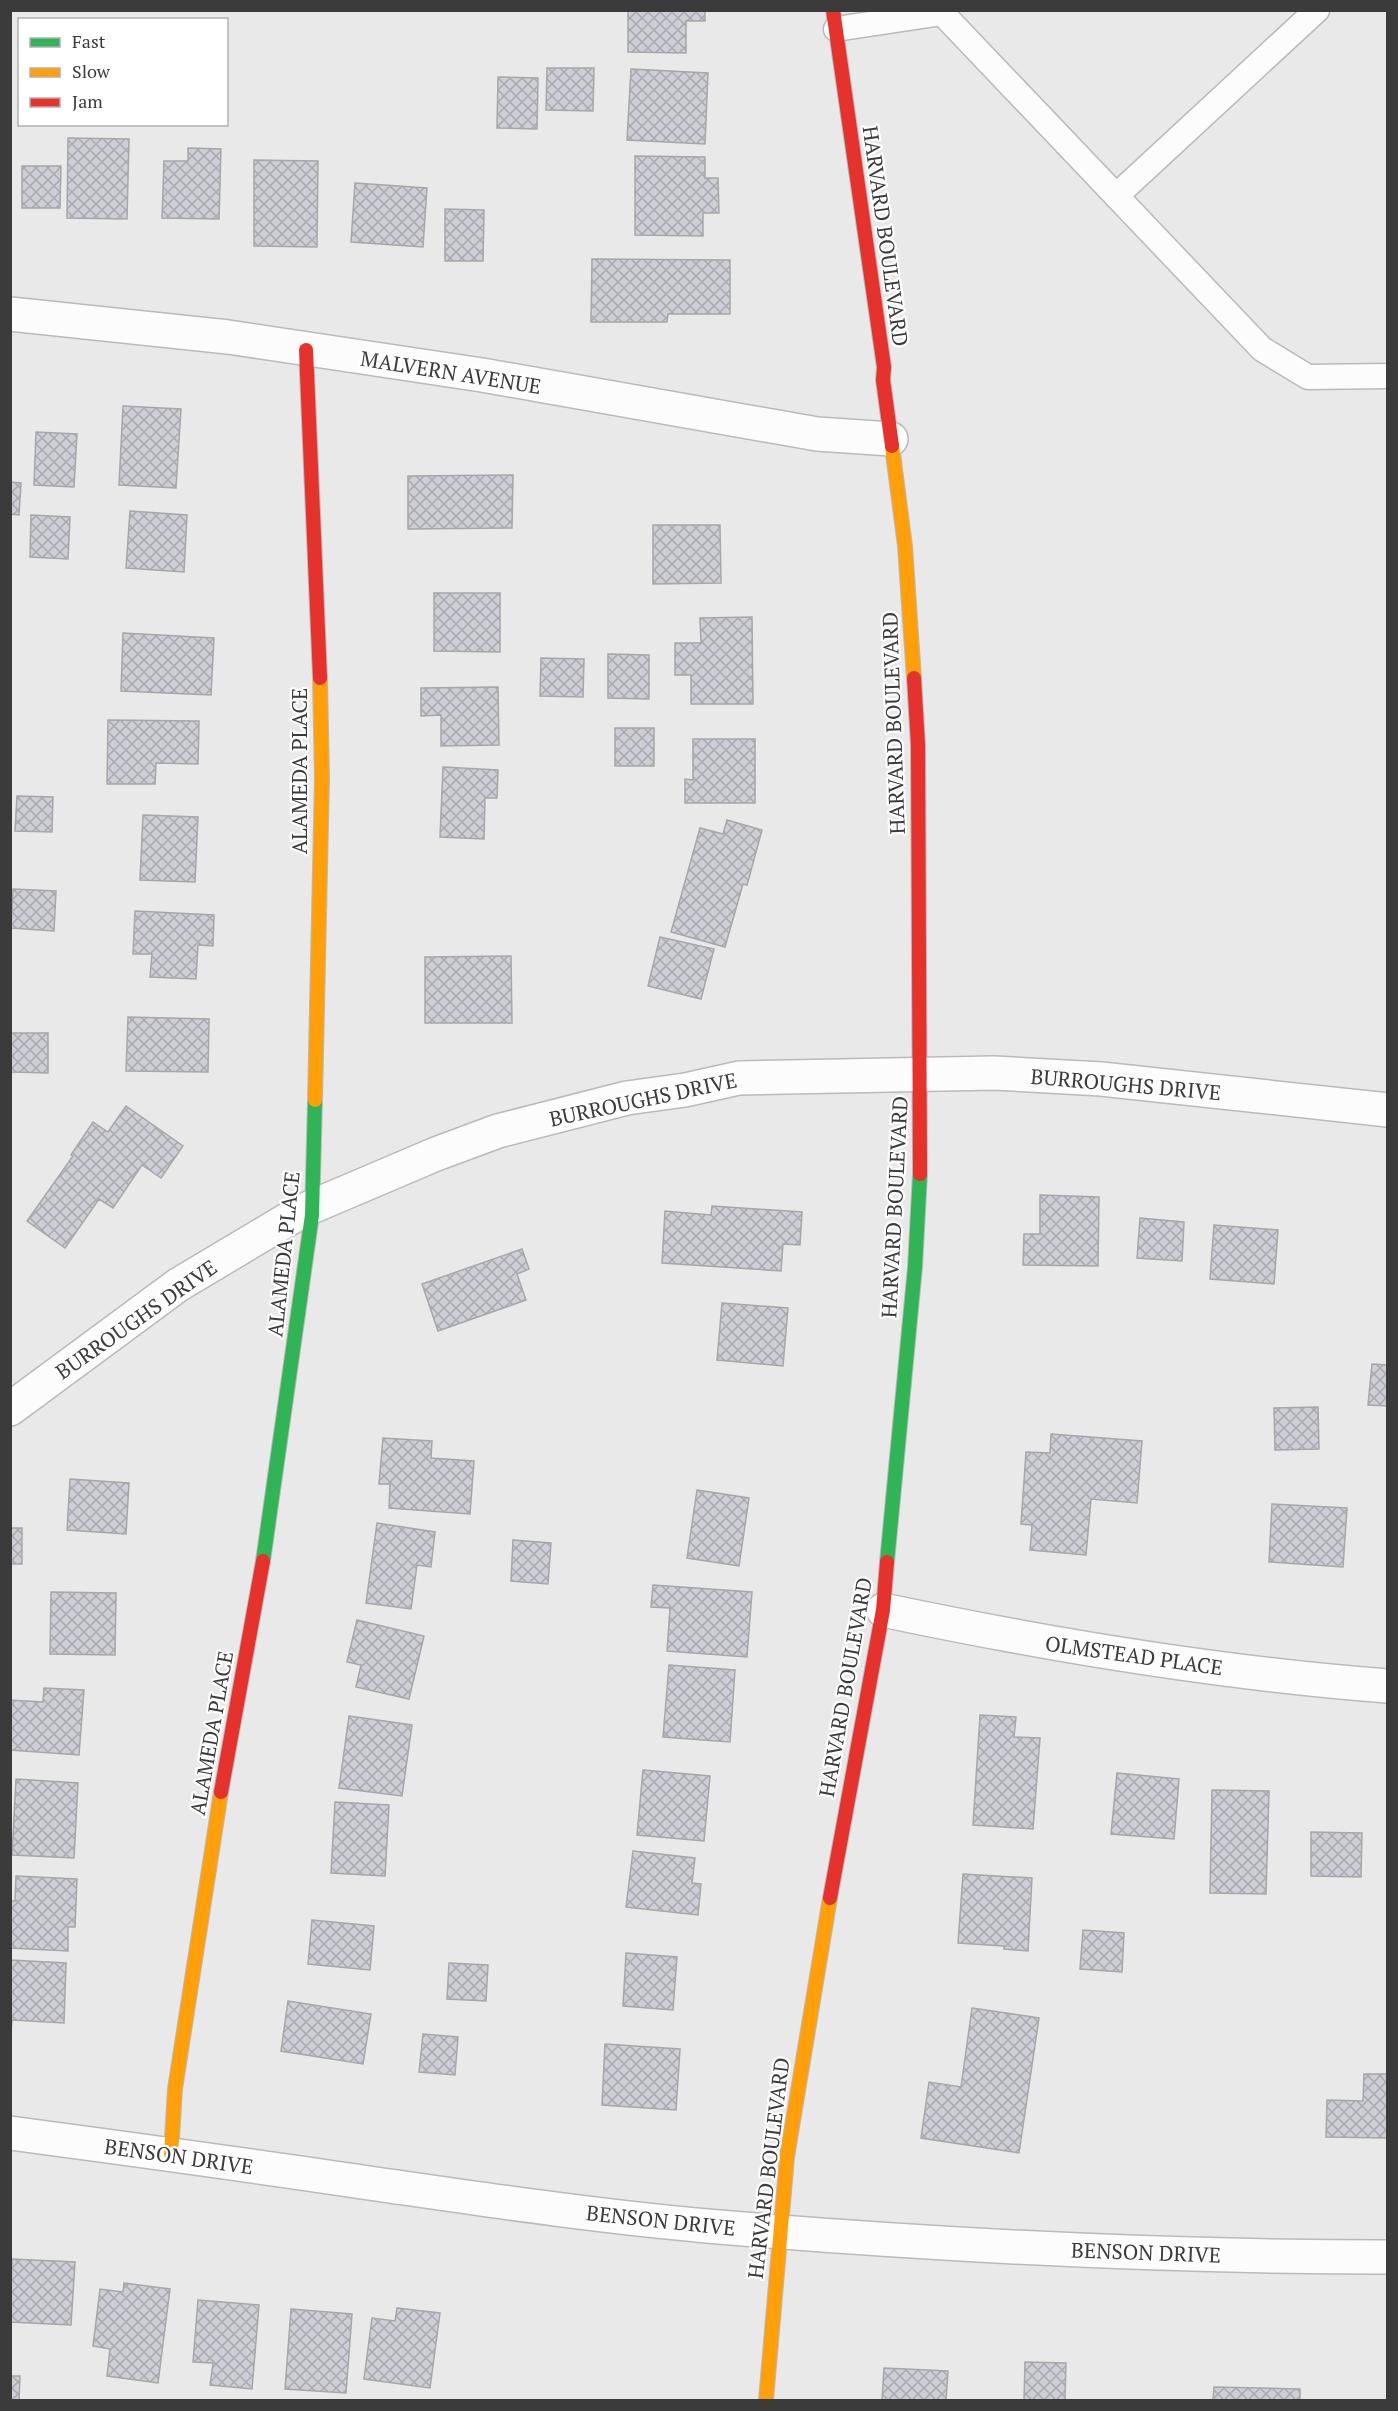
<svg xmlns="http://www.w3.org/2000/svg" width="1398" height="2411" viewBox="0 0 1398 2411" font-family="'PT Serif',serif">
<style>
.building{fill:url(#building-cross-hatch);stroke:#a7a7a8;stroke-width:1.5}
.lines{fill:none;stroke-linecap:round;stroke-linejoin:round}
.lane-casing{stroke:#bababb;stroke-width:27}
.street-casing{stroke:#bababb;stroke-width:36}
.fast-casing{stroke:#bababb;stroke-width:16}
.slow-casing{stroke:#bababb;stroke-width:16}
.jam-casing{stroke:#bababb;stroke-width:16}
.lane{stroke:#fcfcfc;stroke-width:24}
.street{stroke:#fcfcfc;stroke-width:33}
.fast{stroke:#30b455;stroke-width:14}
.slow{stroke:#ff9f0a;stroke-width:14}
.jam{stroke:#e5322d;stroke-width:14}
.labels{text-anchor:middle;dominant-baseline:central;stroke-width:4.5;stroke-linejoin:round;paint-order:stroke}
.street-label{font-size:21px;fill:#3b3b3b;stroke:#fff}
</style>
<defs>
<pattern id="building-cross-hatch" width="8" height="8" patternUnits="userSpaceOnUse" patternTransform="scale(1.5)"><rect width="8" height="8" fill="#ceced6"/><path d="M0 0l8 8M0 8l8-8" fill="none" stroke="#a8a8af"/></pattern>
</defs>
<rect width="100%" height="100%" fill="#e9e9e9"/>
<path class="building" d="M628,10H705V21H686V53L628,52Z
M547,68H594L593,111L546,110Z
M631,69L708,73L705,144L627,140Z
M498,77L538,78L537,129L497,128Z
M68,138L129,139L127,219L67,218Z
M188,148L221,149L219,219L162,218L164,161H188Z
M635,156L705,157V178H718L719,213H703V236L635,235Z
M254,160L318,161L317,247L254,246Z
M22,166H61L60,208H22Z
M355,183L427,188L423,247L351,242Z
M445,209L484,210L483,261H445Z
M592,259L730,260V314H668L667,322H591Z
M123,406L181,409L176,488L119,485Z
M36,432L77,434L74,487L34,485Z
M513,475L512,528L408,529V476Z
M10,482L21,483L19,515L10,514Z
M130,511L187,515L184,572L126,568Z
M31,515L70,517L68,559L30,557Z
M653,525H720L721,583L653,584Z
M434,593H500V652L434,651Z
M752,617L753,704H691V675H675V643H701L700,618Z
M123,633L214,638L211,695L121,691Z
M608,654L649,655V699L608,698Z
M541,658L584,659L583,697L540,696Z
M498,687L499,745L441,746V715L421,716V688Z
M108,720L199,721L198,764L156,763L155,784H107Z
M615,728H654V766H615Z
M693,739H755V803H685V779L693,780Z
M443,767L498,770L497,798H485L484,839L440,837Z
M17,796L53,797L52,832L15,831Z
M143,815L198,817L195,882L140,880Z
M727,820L762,830L747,885L743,884L725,947L671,932L700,828L723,834Z
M13,889L56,891L54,931L11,928Z
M135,911L214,915L213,946L198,945L196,979L150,977L152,954H133Z
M660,937L714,949L701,999L648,986Z
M511,956L512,1023H425V957Z
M128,1017L209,1019L208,1072L126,1071Z
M11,1033H48V1073L11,1072Z
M126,1106L183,1146L161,1178L142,1165L113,1208L99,1199L65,1248L27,1221L73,1156L71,1155L93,1122L108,1132Z
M1040,1195L1099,1197L1098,1266L1023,1265L1024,1234H1040Z
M712,1206L802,1212L800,1245L783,1244L781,1271L662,1263L665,1211L711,1215Z
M1140,1218L1184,1222L1182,1261L1137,1258Z
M1214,1225L1278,1230L1274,1284L1210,1279Z
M522,1249L529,1269L517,1274L526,1300L438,1331L422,1284Z
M722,1303L788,1308L783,1366L717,1360Z
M1372,1364L1388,1365V1406L1368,1405Z
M1318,1407L1319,1449L1275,1450L1274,1408Z
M1051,1434L1142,1441L1137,1503L1091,1499L1086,1555L1030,1550L1032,1525L1021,1524L1026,1452L1050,1453Z
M383,1438L432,1441L431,1458L474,1461L470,1514L389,1508L390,1484H379Z
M70,1479L129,1483L126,1534L67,1530Z
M697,1490L749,1498L739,1566L687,1558Z
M1272,1504L1347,1508L1343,1567L1269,1562Z
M377,1523L435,1532L431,1567L417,1565L411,1609L366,1603Z
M10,1528H22V1564H10Z
M513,1540L551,1543L548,1584L511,1581Z
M653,1585L752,1592L747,1657L667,1651L670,1608L651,1607Z
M51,1592L116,1593L115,1655L50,1654Z
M357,1620L424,1636L409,1699L356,1687L361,1665L347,1662Z
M669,1665L735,1670L730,1742L663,1737Z
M44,1688L84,1690L79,1755L10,1750V1700L43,1702Z
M980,1715L1016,1717L1014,1737L1040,1738L1033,1829L973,1825Z
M349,1716L412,1725L402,1796L339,1788Z
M643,1770L710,1776L704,1841L637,1835Z
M1117,1773L1179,1779L1174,1839L1111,1834Z
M16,1779L78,1783L74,1858L12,1855Z
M1212,1790L1269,1791L1266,1894L1210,1893Z
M335,1802L389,1805L385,1876L331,1873Z
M1311,1832L1362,1833L1361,1877L1311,1876Z
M633,1851L695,1858L692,1883L701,1884L698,1915L626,1907Z
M963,1874L1032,1878L1028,1951L1004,1949V1946L958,1943Z
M16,1876L77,1879L75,1927H68V1951L10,1948V1901H15Z
M312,1920L374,1926L370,1970L308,1964Z
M1083,1930L1124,1933L1122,1972L1080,1969Z
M626,1953L677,1957L673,2010L623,2006Z
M10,1960L66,1963L64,2023L12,2020L10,2042Z
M449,1963L488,1965L486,2001L447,1999Z
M288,2001L371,2014L363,2064L281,2051Z
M972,2008L1039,2018L1019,2153L921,2138L929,2082L961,2087Z
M423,2034L458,2037L455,2075L419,2072Z
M605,2044L680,2049L676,2110L602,2105Z
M1364,2074H1388V2138L1326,2137L1327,2100L1363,2101Z
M12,2259L75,2262L71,2325L10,2322Z
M124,2283L170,2289L158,2383L107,2376L110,2349L93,2346L100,2289L123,2292Z
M198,2300L259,2305L252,2389L210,2385L213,2363L193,2362Z
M397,2308L440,2313L430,2388L364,2379L372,2318L395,2321Z
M291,2309L352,2314L346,2393L285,2389Z
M1025,2362L1066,2363L1065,2400H1024Z
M884,2368L948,2371L946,2400H882Z
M10,2376H20L19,2400H10Z
M1214,2387L1300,2389V2400H1213Z"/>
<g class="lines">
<g class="lane-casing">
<path id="lane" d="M836,29L942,13L1262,349L1308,377L1388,376
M1116,196L1317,10"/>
</g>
<g class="street-casing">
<path id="street" d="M10,314L228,337L482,375L817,434L891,439
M10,1409L178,1285L302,1211L436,1154L498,1131L627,1098L685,1090L739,1078L994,1073L1101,1079L1388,1110
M883,1610C1049,1645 1218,1673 1388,1686
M10,2133C130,2149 249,2165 369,2183C481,2199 594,2216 707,2226C933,2245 1160,2257 1388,2257"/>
</g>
<g class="fast-casing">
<path id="fast" d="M263,1561L312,1215L315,1100
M887,1562L915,1267L920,1174"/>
</g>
<g class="slow-casing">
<path id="slow" d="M892,446L905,546L914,678
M315,1100L322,778L320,678
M171,2154L175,2089L221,1792
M766,2400L787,2157L830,1898"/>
</g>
<g class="jam-casing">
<path id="jam" d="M833,10L884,367L883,380L892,446
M306,350L320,678
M914,678L918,745L920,1174
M221,1792L263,1561
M830,1898L883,1610L887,1562"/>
</g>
<use href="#lane" class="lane"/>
<use href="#street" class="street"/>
<use href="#fast" class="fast"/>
<use href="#slow" class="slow"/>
<use href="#jam" class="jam"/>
</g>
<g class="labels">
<g class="street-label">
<text transform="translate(886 236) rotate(82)">HARVARD BOULEVARD</text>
<text transform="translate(451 372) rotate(9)">MALVERN AVENUE</text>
<text transform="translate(893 723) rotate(-92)">HARVARD BOULEVARD</text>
<text transform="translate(299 771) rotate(-90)">ALAMEDA PLACE</text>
<text transform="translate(1126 1084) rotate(5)">BURROUGHS DRIVE</text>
<text transform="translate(643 1099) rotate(-12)">BURROUGHS DRIVE</text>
<text transform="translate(894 1207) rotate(-87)">HARVARD BOULEVARD</text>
<text transform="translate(283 1254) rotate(-84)">ALAMEDA PLACE</text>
<text transform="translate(136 1319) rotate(-35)">BURROUGHS DRIVE</text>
<text transform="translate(1134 1655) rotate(8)">OLMSTEAD PLACE</text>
<text transform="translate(845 1687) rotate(-80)">HARVARD BOULEVARD</text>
<text transform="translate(211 1733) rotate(-80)">ALAMEDA PLACE</text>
<text transform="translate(179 2156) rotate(8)">BENSON DRIVE</text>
<text transform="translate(768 2168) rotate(-83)">HARVARD BOULEVARD</text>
<text transform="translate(661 2220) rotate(6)">BENSON DRIVE</text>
<text transform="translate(1146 2252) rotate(2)">BENSON DRIVE</text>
</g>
</g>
<rect width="1398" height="2411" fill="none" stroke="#3b3b3b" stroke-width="24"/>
<rect x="18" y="18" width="210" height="108" fill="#ffffff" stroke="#b1b1b1" stroke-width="1.5"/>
<rect x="30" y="38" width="30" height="9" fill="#30b455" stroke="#b1b1b1" stroke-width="1.5"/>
<text x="72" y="48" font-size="18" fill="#3b3b3b">Fast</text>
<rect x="30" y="68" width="30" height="9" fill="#ff9f0a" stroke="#b1b1b1" stroke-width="1.5"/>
<text x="72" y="78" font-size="18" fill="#3b3b3b">Slow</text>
<rect x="30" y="98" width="30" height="9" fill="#e5322d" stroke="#b1b1b1" stroke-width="1.5"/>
<text x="72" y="108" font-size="18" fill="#3b3b3b">Jam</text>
</svg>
